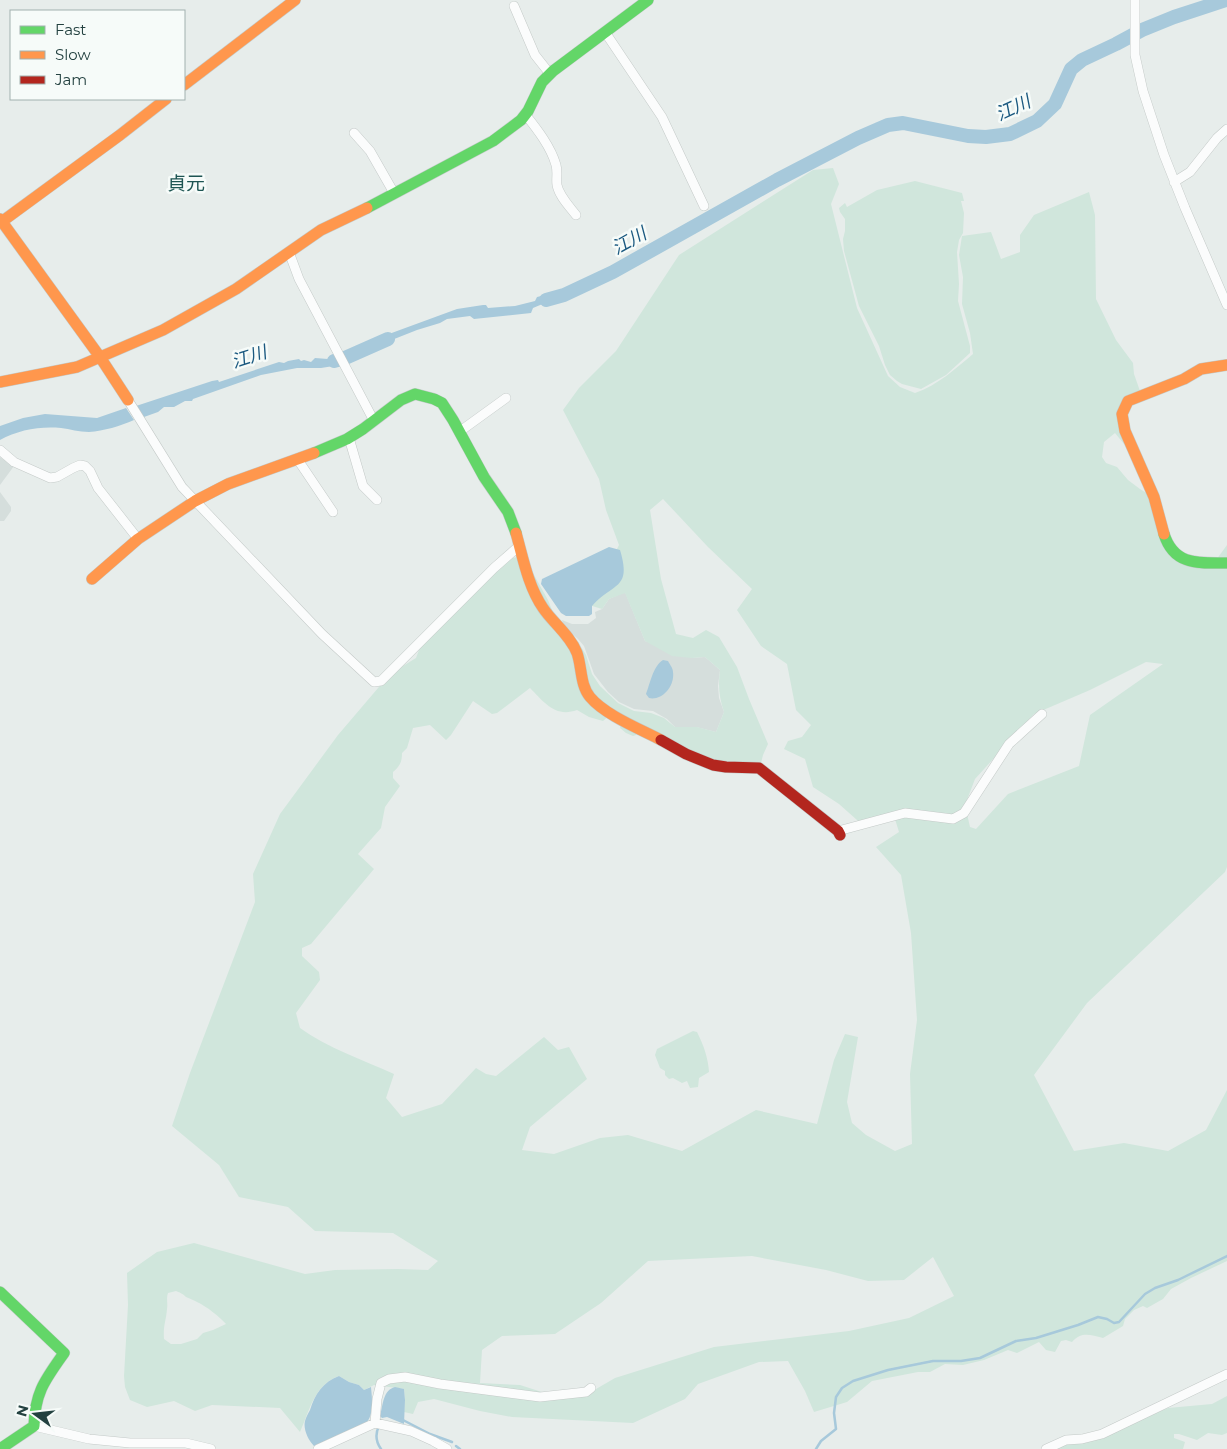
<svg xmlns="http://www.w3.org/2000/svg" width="1227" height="1449" viewBox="0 0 1227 1449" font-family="Montserrat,'Noto Sans JP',sans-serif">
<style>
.built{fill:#d5dedc}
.green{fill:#d0e6dc;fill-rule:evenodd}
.water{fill:#a7c9db}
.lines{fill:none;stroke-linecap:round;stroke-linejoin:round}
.stream{stroke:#a7c9db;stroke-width:2.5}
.river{stroke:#a7c9db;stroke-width:14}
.street-casing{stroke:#c4cac8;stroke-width:10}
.fast-casing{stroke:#c3cac9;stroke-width:12}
.slow-casing{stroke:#c3cac9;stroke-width:12}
.jam-casing{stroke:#c3cac9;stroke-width:12}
.street{stroke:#fbfcfc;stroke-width:9}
.fast{stroke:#63d668;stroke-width:11}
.slow{stroke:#ff974d;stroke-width:11}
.jam{stroke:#b3261e;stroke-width:11}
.labels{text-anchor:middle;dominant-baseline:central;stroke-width:5;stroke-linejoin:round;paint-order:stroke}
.water-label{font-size:18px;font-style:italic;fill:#1b5980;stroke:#f6fbf9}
.quarter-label{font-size:19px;fill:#1e5553;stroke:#f6fbf9}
</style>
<rect width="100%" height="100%" fill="#e7edeb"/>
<path class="built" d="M0,457L14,466L0,485Z
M0,492L11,507V511L4,521H0Z
M625,592L645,641L692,658L705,657L720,670L718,686L719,698L724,712L716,732L696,727H675L667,719L653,711L634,709L619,702L608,692L594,674L584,646L578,639L564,626L562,620L572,624H588L596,618L595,612L602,609L609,599Z"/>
<path class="green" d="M833,168L839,184L831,204L857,308L888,376L900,387L915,393C938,385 955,369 973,354L970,333L962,304L963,277L959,255L962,236L991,232L1001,259L1020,252V235L1034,215L1089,192L1095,215L1096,299L1116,340L1133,363L1134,374L1140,391L1124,401V444L1115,433L1104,442L1102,457L1106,463L1117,467L1128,480L1140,489L1161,502L1156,509L1168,549L1211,567L1227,545V867L1225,872L1087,1003L1034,1075L1074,1151L1124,1143L1168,1151L1206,1130L1227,1090V1261L1191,1278L1171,1289L1163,1299L1147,1308L1143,1306L1134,1310L1125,1319L1123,1326L1103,1338C1090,1335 1082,1331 1072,1342L1066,1340L1061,1341L1055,1352L1046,1350L1039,1342L1017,1353L1008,1350L984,1360L963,1365L945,1364L930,1372H918L872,1381L847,1402L814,1412L805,1391L788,1361L759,1362L698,1384L685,1399L633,1423L512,1417L480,1411L434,1399L418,1402L413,1414L404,1412L405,1400L404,1389L374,1385L364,1390L359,1385L349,1382L339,1376C314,1385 310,1410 300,1432L280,1408L212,1405L195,1411L174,1401L147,1407L130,1400L125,1387L124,1376L128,1305L127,1273L157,1252L194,1243L305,1274L335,1270L398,1269L428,1270L438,1261L393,1233L315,1231L288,1207L239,1197L219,1165L172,1126L190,1073L255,902L253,874L280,814L338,735L390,674L416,658L422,642L477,588L512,558L518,557L529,566L548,600L556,620L567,632L578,642L586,655L592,674L600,686L618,703L634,711L651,713L664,718L675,727H697L716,732L724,712C719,697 718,686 720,670L705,657L692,658L672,656L645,641L625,593L609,599L602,609L589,605L619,545L606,510L599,479L563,410L579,388L616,351L679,255L813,170ZM663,499L708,547L752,589L737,610L761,646L787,664L796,710L811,725L802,737L788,741L784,749L805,759L813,787L839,804L866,828L895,819L899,832L876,847L901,875L911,933L917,1020L910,1074L912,1144L895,1151L866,1135L852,1123L847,1102L858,1037L845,1034L834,1060L817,1124L756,1110L682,1151L628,1135L600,1138L554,1154L522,1150L530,1127L587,1079L569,1047L558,1050L544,1037L496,1076L486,1074L476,1068L442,1104L402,1117L386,1098L394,1074C363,1060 328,1048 300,1028L296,1013L320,980L319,972L302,956V948L311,944L374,869L358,854L381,828L385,807L400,786L393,778V772C400,766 402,762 402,753L407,748L413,728L430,725L446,740L451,735L473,701L492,714L497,713L530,688C544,702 555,718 577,710L589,717L603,721L612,713L621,723L620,728L626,733L633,736L636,735V731L718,769L760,767L763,755L768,744L749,699L737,667L719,637L706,630L693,638L676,634L661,579L650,510ZM1146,662L1163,664L1090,715L1079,766L1008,794L976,829L970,827L965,805L975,779L1034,714L1090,690ZM752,1256L826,1270L868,1281L904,1280L933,1257L954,1296L909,1318L849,1331L714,1347L615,1378L584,1396L548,1394L520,1385L480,1383L482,1350L502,1336L555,1334L601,1303L648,1261ZM176,1291C181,1293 183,1294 186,1297C190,1299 194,1300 197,1302C206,1306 220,1317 226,1324L213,1330L203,1333L197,1339L181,1344H171L164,1339C163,1326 166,1321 167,1309C168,1303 166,1298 168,1293Z
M915,181L962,193L964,201H961L964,213L963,233L959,240L957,252L959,284L958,301L970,346V353L946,375L921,389L902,384L897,381L890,375L885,365L879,346L859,306L844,251L843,239L845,231V219L840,212L839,208L845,203L847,207L877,190Z
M693,1031L697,1032C704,1046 708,1058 709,1072L699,1078L698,1087L690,1088L687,1081L682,1083L673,1078L669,1079L665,1075V1071L660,1068L655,1055L657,1049Z
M1227,1396V1433L1222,1435L1208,1433L1197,1440L1179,1434H1174V1438L1185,1442L1183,1449H1054L1136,1421L1168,1408L1212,1404Z"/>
<path class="water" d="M558,292L559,294L564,295L533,308L531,313L474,319L470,316L447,319L440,323L417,330L374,347L372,346V341L378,338L457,309L483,305H486L488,308L515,306L535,301L537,297Z
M334,355L340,365L321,368H297L261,375L193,399L192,401H185L174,407H164L158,412L144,417L136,406L212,381L218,380L219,382L279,362L284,363L288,361L299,359L301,361L304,360L311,362L315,358L328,359Z
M126,408L134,420C120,426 104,431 89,432C79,432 70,429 61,428C40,426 18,430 0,440V426L23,418L45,414L97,418Z
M609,547L620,550C632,590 613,582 592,606V614L589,616H566L561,613L541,584L542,579Z
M663,660L668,661C670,665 673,668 673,672C675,686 662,701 649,698L646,694C650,684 653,666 663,660Z
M339,1376L349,1382L359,1385L364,1390L371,1387C372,1398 374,1413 367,1422L314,1446C308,1440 303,1429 305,1421C306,1417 308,1414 310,1410C315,1394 323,1382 339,1376Z
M395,1387L404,1389L405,1400L404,1424L387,1417L382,1418L380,1416C383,1405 383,1390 395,1387Z"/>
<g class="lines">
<path class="stream" d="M401,1419L430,1434L452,1442
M379,1426C375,1434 376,1442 381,1449
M456,1446L460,1449
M816,1449L821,1441L836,1429L834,1413L836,1397L842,1388L853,1381L888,1370L933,1361H961L980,1358L1016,1341L1036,1338L1078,1325L1098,1317L1107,1319L1114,1323L1119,1322L1145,1294L1155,1288L1178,1280L1227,1256"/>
<path class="river" d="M546,300L564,295L613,272L777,180L858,138L888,125L903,123L968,136L986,137L1010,134L1037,121L1055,104L1071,69L1082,60L1116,44L1142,30L1174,17L1226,0
M334,361L345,358L388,339"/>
<g class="street-casing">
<path id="street" d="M1135,0V55L1143,91L1164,155L1185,208L1227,305
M514,6L535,55L550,74
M605,32L662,117L704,206
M525,114C537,129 551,147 556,165C558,172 556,179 557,185C559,196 570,207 576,215
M354,133L370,151L394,193
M1174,182L1190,172L1217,138L1227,129
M289,252L299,279L374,421
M128,400L182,487L322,634L374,682L381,681L494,568L519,546
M459,432L506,398
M349,438L363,486L377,500
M0,450L14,462L50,478L57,477L73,468L80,465L85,466L90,471L98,488L138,539
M298,460L333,512
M838,831L905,813L953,819L964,813L1009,744L1042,714
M375,1423L377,1399L381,1383L389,1379L405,1377L440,1384L540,1397L586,1392L591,1388
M34,1426L89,1439L130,1443H186L211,1449
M318,1449L375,1423L411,1431L433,1441L447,1449
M1046,1449L1066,1440L1082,1439L1102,1434L1227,1374"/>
</g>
<g class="fast-casing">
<path id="fast" d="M367,208L493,141L521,120L528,111L542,82L553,71L648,0
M314,453L347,439L363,429L401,400L415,394L434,399L442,403L453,420L484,477L508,512L516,533
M1164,534C1174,566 1199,563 1227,563
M0,1292L64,1353C45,1380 35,1392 34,1426L0,1449"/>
</g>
<g class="slow-casing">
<path id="slow" d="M184,85L295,0
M0,219L100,357L128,400
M0,223L120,135L166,99
M0,382L77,367L163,330L236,289L321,230L367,208
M516,533C523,558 528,586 543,608C553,623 570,635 577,653C582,667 580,685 590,697C605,715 640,729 661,740
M1164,534L1154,497L1125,431L1122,414L1128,401L1184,379L1201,369L1227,365
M92,579L138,539L195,501L228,484L314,453"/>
</g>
<g class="jam-casing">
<path id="jam" d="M661,740L686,754L713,765L726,767L759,768L838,831L840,835"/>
</g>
<use href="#street" class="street"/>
<use href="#fast" class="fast"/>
<use href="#slow" class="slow"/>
<use href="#jam" class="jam"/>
</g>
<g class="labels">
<g class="water-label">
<text transform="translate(1013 108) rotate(-25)">江川</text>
<text transform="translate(629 241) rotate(-29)">江川</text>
<text transform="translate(249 357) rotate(-18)">江川</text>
</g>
<g class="quarter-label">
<text x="186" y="183">貞元</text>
</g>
</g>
<rect x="10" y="10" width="175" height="90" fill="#f6fbf9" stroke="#a2b1af"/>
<rect x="20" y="26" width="25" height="8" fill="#63d668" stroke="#a2b1af"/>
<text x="55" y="35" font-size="15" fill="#234140">Fast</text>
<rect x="20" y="51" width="25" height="8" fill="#ff974d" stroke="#a2b1af"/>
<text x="55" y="60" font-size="15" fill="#234140">Slow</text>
<rect x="20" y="76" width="25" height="8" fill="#b3261e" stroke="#a2b1af"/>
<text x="55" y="85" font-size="15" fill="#234140">Jam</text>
<g transform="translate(35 1414) rotate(285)" stroke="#f6fbf9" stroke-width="4" paint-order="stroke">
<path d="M0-4L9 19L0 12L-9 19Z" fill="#234140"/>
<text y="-8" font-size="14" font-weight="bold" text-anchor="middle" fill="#234140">N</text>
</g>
</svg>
